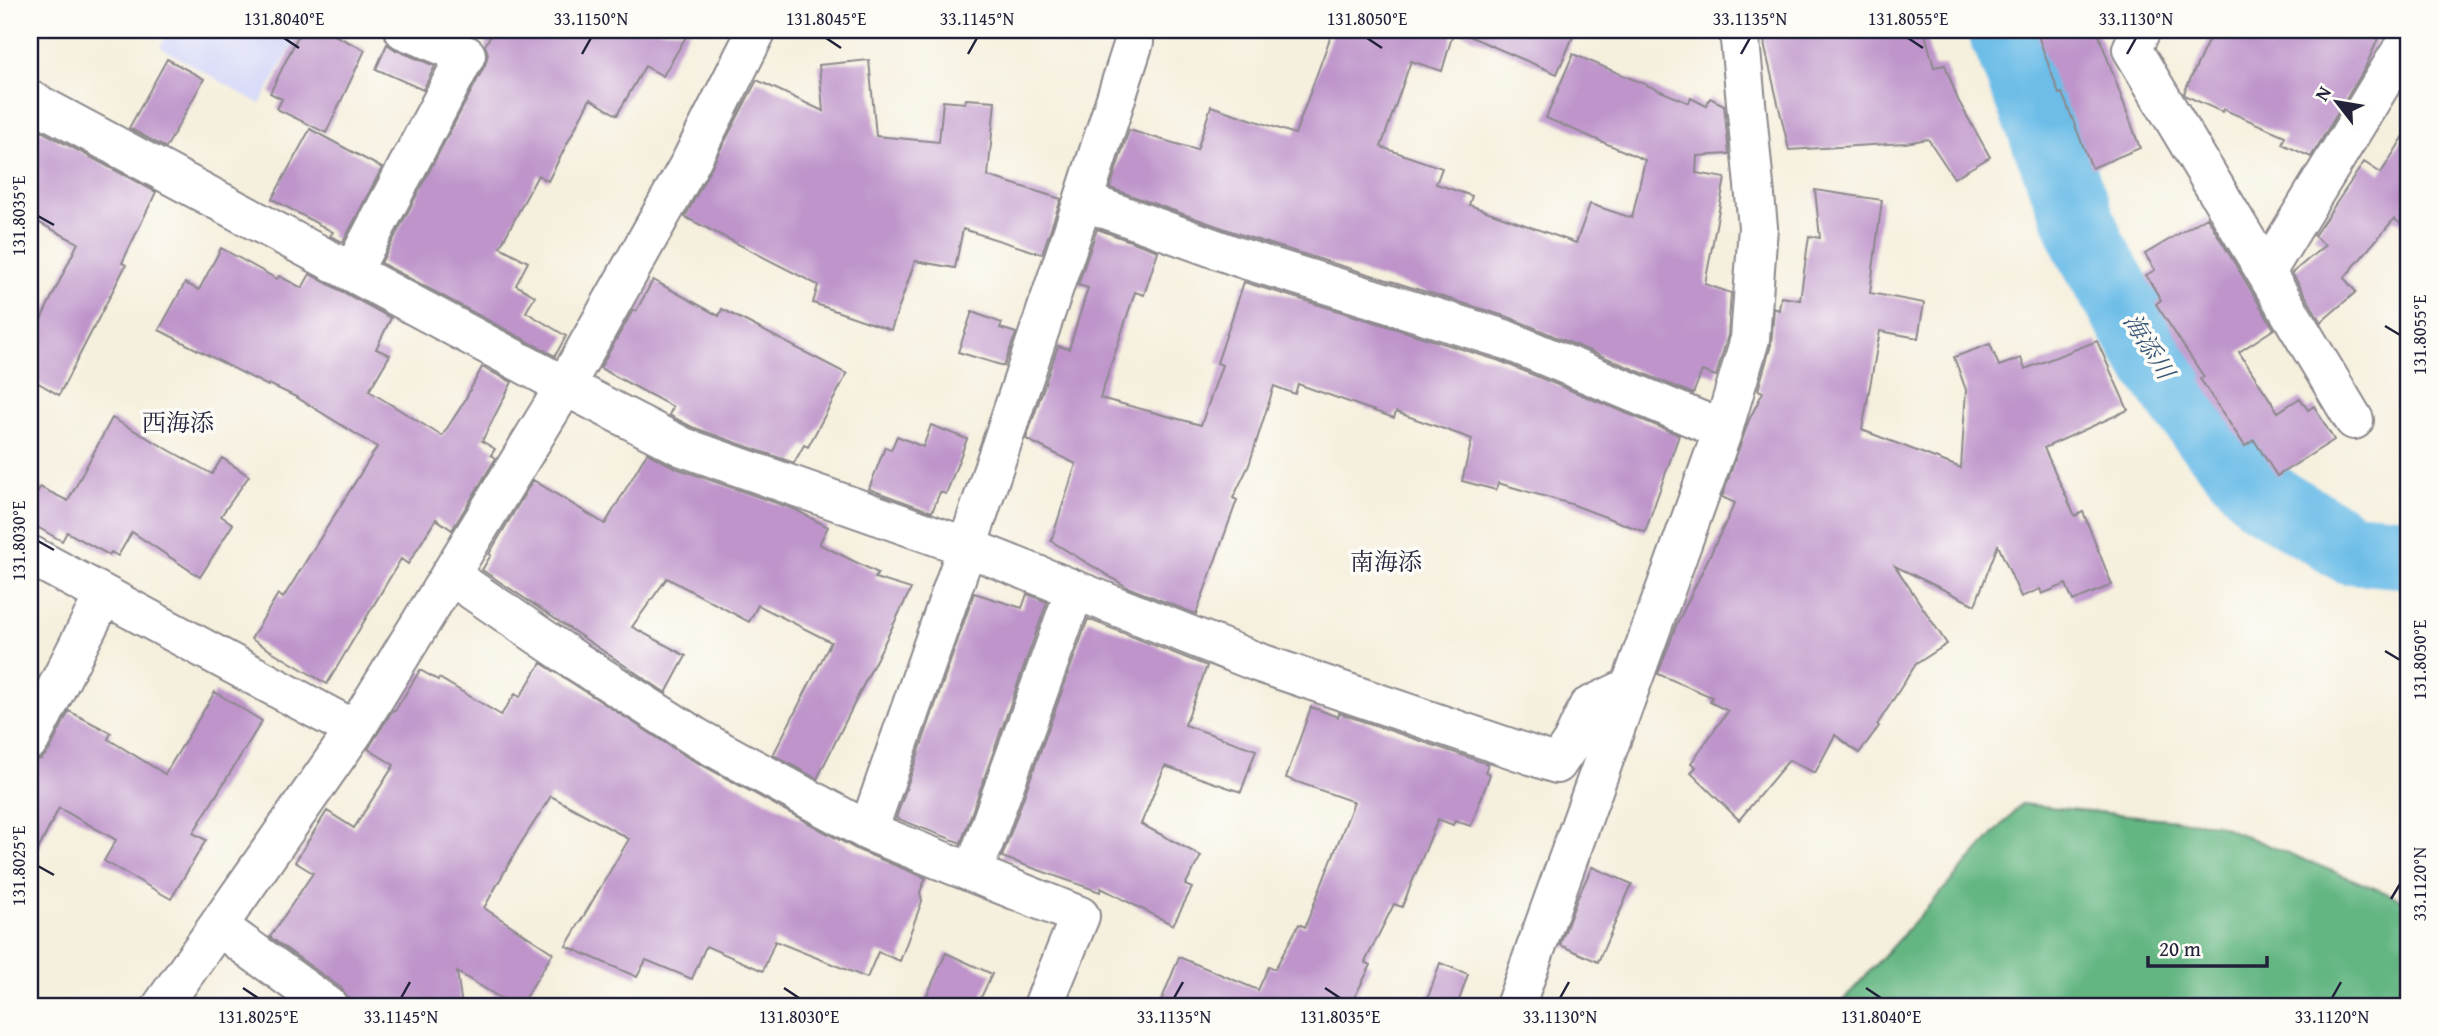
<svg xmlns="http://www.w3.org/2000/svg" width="2439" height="1036" viewBox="0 0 2439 1036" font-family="'Gentium Book Plus','Noto Serif JP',serif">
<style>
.built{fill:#d5d8f9}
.forest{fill:#63b682;stroke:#426c5e;stroke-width:2}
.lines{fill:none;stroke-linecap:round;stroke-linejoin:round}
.river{stroke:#6dbde8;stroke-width:72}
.building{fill:#be94ca}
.street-casing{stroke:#8c888c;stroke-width:42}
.street{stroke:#fff;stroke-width:38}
.ticks{fill:none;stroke:#22223b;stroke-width:2.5}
.labels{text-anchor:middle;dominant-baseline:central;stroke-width:7;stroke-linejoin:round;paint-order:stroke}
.water-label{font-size:24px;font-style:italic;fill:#3c5878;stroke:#fdfcf7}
.neighbourhood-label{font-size:24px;fill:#22223b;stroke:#fdfcf7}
.neatline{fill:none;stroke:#22223b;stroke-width:2.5}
.ticks-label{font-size:18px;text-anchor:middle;fill:#22223b}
</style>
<rect width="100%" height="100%" fill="#fdfcf7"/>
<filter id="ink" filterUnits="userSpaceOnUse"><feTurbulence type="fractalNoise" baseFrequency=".0143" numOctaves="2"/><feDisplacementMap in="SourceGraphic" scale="14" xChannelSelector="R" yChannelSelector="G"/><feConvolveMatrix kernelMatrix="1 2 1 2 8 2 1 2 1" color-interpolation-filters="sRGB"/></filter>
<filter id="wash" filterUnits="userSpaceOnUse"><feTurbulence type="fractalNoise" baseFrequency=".00686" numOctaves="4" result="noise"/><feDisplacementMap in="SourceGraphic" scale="28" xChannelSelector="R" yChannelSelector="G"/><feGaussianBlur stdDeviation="1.57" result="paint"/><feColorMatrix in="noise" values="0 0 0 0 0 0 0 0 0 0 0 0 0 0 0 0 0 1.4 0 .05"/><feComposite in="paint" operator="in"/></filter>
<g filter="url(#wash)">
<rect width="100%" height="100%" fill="#f5efdd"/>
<path class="built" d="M170,30H301L260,104L160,47Z"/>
<path class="forest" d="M2021,804L2216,824L2409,902V1006H1838Z"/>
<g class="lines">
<path class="river" d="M2004,30L2090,248L2152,356L2202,425L2263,496L2350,548L2409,553"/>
</g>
<g id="blocks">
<path class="building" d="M301,30H324L365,50L326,133L277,109L282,99L270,93Z
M494,30H690L663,76L645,66L617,115L590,99L548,181L538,175L500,247L528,262L516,285L535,296L526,312L566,336L555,356L381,263L485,65L488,54L485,45Z
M1333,30H1454L1442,71L1411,61L1381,147L1442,168L1436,184L1472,196L1469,205L1576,243L1590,204L1632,218L1645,160L1546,118L1573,54L1689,103L1691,98L1706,106L1710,98L1724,105L1729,154L1697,156L1696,173L1725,178L1705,284L1731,293L1728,335L1716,376L1702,371L1693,394L1511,318L1248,237L1110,188L1129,130L1197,150L1211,106L1295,134Z
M1455,30H1576L1557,74Z
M1763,30H1924L1934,67L1945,65L1958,100L1990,157L1954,178L1928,139L1905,143L1789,150L1765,48Z
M2036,30H2097L2140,148L2092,168L2062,93L2059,94Z
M2213,30H2382L2365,68L2311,157L2282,144L2285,136L2223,109L2222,112L2186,96L2184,93Z
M387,44L396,50L435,66L423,90L376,69Z
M167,59L204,79L166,148L129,128Z
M869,60L876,136L939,142L943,101L965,103L966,99L995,101L988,176L1061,199L1042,254L963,229L955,268L915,261L891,330L813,303L818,285L685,217L757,80L823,111L819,65Z
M30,125L156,192L122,263L126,265L59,395L30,378V342L78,243L30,218Z
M2409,128V229L2394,219L2344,278L2356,292L2321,322L2292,273L2325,245L2314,236L2364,162L2381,173Z
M310,129L382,168L343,242L330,236L333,232L272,199Z
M1815,190L1882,200L1870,293L1924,303L1918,338L1880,331L1862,430L1961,468L1966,390L1954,357L1990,344L1999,366L2021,358L2025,369L2097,341L2128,410L2044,448L2075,516L2083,512L2112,585L2073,601L2066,584L2042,594L2040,589L2021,597L1998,545L1975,605L1895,566L1947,644L1916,664L1877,725L1879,726L1859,753L1835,735L1815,773L1789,760L1739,820L1691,773L1696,767L1691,763L1728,711L1710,702L1712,697L1658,674L1676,626L1735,503L1722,497L1749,420L1763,392L1758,390L1771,345L1774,308L1779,310L1781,297L1800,300L1809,236L1820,238Z
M2207,217L2274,329L2239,352L2278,412L2300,398L2308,410L2314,406L2334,440L2277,476L2254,440L2245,446L2200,379L2204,377L2156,304L2161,300L2146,275L2155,270L2145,254Z
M1097,229L1158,251L1144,295L1135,292L1100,398L1201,425L1222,365L1217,363L1244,282L1497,360L1679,435L1645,532L1571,504L1498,483L1496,490L1462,481L1472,439L1396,412L1394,418L1298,384L1295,394L1274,386L1249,465L1233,498L1237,500L1196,614L1127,587L1051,541L1076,464L1026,439L1058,346L1069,349L1088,288L1078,285Z
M221,248L277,279L279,276L302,288L310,274L391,318L376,349L390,355L369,391L442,436L464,402L482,367L512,382L482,441L495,449L491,455L496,458L452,530L436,519L408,564L401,559L327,684L251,639L278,594L283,598L377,447L296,397L269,384L268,386L159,330L185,283L199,290Z
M653,280L719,316L722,309L847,374L808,447L804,445L794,463L692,427L669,415L673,407L600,368L633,310L636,311Z
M972,312L1002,323L1000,328L1016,333L1004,366L958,352Z
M112,418L212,474L222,458L249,476L221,516L233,524L200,577L132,532L118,556L111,552L109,555L67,532L62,541L30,523V506L40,487L68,501Z
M931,425L967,439L946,494L940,492L932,512L869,489L885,447L891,450L897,436L923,447Z
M647,453L676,468L796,510L828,527L819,544L878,573L875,578L911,589L817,779L773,755L831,642L758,605L749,622L667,578L632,627L686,656L666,693L482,570L491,555L489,554L533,480L605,524Z
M974,593L1022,608L1027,594L1047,602L961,843L896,818Z
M1088,619L1207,666L1185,725L1256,750L1241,792L1165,766L1141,824L1201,856L1185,885L1192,888L1173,925L1101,888L1100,892L1002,857Z
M541,663L687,757L858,850L926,878L920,892L922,901L900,961L878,952L867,978L775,941L763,971L706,946L692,979L646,960L637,977L566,946L629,839L551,796L519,846L484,908L553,953L520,1006H514L457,972L462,1006H360L348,998L341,988L270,937L313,873L295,862L327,811L354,828L394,765L368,749L393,710L395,711L420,670L438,680L439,678L501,715L515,694L520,697Z
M215,692L262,721L193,833L206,840L171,899L104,861L116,840L59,808L30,866V762L41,759L49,751L69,711L111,733L108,739L165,774Z
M1311,707L1338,717L1339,713L1488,764L1485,772L1490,774L1471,826L1455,821L1453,825L1438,819L1402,907L1394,904L1365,962L1371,965L1350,1006H1159L1179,957L1258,990L1269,966L1275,969L1299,924L1305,927L1354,802L1286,778Z
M1592,867L1632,884L1598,962L1560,945L1577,899Z
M946,953L992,974L977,1006H922Z
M1440,963L1468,974L1457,1006H1425Z"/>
</g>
</g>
<g filter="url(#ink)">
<use href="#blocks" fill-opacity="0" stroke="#8c888c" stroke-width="2"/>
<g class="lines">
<g class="street-casing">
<path id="street" d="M2141,30L2132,49L2354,420
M30,100L565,386L683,447L967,547L1257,662L1557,764L1572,742L1588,707L1628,688
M1083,201L1241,258L1504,339L1723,430
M352,272L466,55L404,30
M2266,272L2409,38
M30,555L355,730
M450,575L576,661L697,738L868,831L1080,916L1043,1006
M30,740L104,595
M868,831L967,547L1083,201L1134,42V30
M973,873L1075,590
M218,926L328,1006
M162,1006L355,730L450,575L565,386L690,163L757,30
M1515,1006L1723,430L1750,339L1758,227L1739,30"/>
</g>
<use href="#street" class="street"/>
</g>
</g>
<path class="ticks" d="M284,38L299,48M826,38L841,48M1367,38L1382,48M1908,38L1923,48M582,54L591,38M968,54L977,38M1741,54L1750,38M2127,54L2136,38M38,216L54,225M2385,326L2400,335M38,541L54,550M2385,651L2400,660M38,866L54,875M2391,899L2400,884M243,988L258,998M784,988L799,998M1325,988L1340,998M1866,988L1881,998M401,998L410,982M1174,998L1183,982M1560,998L1569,982M2332,998L2341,982"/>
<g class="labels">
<g class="water-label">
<text transform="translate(2149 346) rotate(58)">海添川</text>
</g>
<g class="neighbourhood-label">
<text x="178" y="422">西海添</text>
<text x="1386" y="561">南海添</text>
</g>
</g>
<rect width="2439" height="1036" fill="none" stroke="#fdfcf7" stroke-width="77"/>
<g transform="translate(2337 102) rotate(301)" stroke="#fdfcf7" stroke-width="5" paint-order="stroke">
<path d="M0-5L12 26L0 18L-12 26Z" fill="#22223b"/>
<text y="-10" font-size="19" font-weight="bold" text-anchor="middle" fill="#22223b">N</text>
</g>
<path d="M2148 956v10h119v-10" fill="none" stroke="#22223b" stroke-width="3.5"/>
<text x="2159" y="956" font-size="21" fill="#22223b" stroke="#fdfcf7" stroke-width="5" paint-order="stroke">20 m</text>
<rect x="38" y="38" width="2362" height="960" class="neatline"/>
<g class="ticks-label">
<text x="284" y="25">131.8040°E</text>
<text x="591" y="25">33.1150°N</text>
<text x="826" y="25">131.8045°E</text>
<text x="977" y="25">33.1145°N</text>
<text x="1367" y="25">131.8050°E</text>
<text x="1750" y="25">33.1135°N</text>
<text x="1908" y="25">131.8055°E</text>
<text x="2136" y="25">33.1130°N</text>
<text transform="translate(19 216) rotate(-90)" y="6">131.8035°E</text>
<text transform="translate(2420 335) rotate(-90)" y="6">131.8055°E</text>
<text transform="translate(19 541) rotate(-90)" y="6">131.8030°E</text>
<text transform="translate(2420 660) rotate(-90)" y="6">131.8050°E</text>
<text transform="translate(19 866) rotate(-90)" y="6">131.8025°E</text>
<text transform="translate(2420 884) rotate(-90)" y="6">33.1120°N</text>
<text x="258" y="1023">131.8025°E</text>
<text x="401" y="1023">33.1145°N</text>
<text x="799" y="1023">131.8030°E</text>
<text x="1174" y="1023">33.1135°N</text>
<text x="1340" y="1023">131.8035°E</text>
<text x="1560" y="1023">33.1130°N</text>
<text x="1881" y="1023">131.8040°E</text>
<text x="2332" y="1023">33.1120°N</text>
</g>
</svg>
